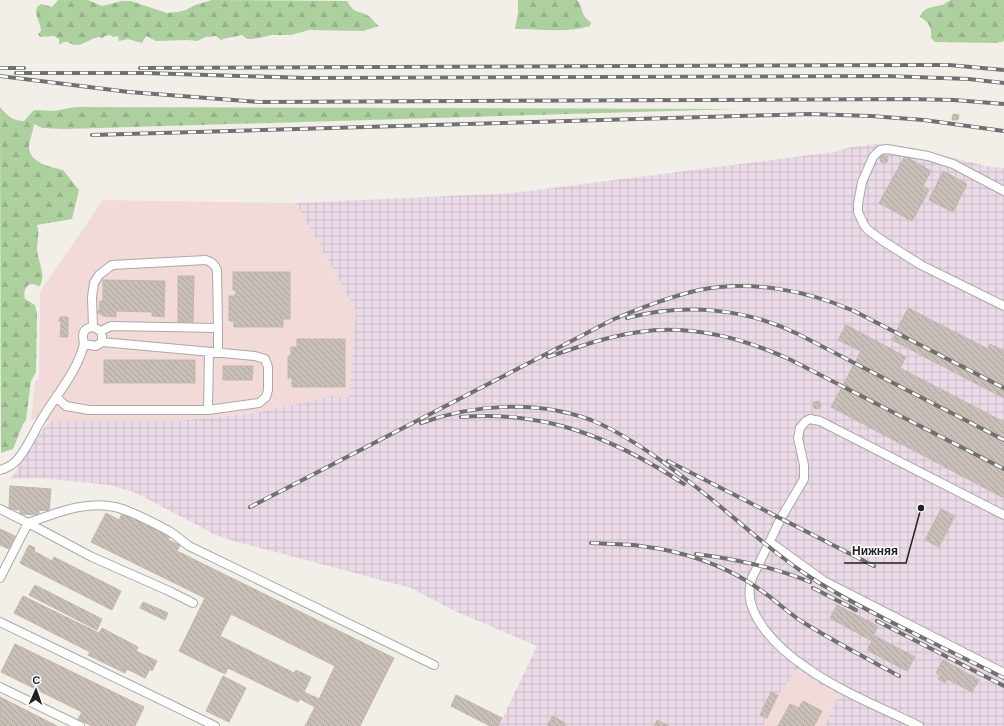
<svg xmlns="http://www.w3.org/2000/svg" width="1004" height="726" viewBox="0 0 1004 726" font-family="Helvetica,sans-serif">
<style>
.commercial{fill:#f2dad9}
.industrial{fill:url(#industrial-grid)}
.forest{fill:url(#forest-firs)}
.building{fill:url(#building-back-hatch);stroke:#c4b6ab;fill-rule:evenodd}
.lines{fill:none;stroke-linecap:round;stroke-linejoin:round}
.minor-casing{stroke:#a9a9a9;stroke-width:10}
.minor{stroke:#fff;stroke-width:8}
.rail-casing{stroke:#707070;stroke-width:4}
.rail{stroke:#fff;stroke-width:2.5;stroke-dasharray:8;stroke-linecap:butt}
.leader{fill:none;stroke:#222;stroke-width:1.5}
.callout-dot{fill:#222;stroke:#fff;stroke-width:1.5}
.callout-label{font-size:12px;text-anchor:middle;font-weight:bold;fill:#222;stroke:#fff;stroke-width:3;stroke-linejoin:round;paint-order:stroke}
</style>
<defs>
<pattern id="industrial-grid" width="8" height="8" patternUnits="userSpaceOnUse"><rect width="8" height="8" fill="#ebdbe8"/><path d="M0 4h8M4 0v8" fill="none" stroke="#c9bcc7"/></pattern>
<pattern id="forest-firs" width="22" height="20" patternUnits="userSpaceOnUse"><rect width="22" height="20" fill="#add19e"/><path d="M5 1l3.5 6h-7zM16 11l3.5 6h-7z" fill="#95b388"/></pattern>
<pattern id="building-back-hatch" width="6" height="6" patternUnits="userSpaceOnUse"><rect width="6" height="6" fill="#c7bfb8"/><path d="M-1 5l2 2M0 0l6 6M5-1l2 2" fill="none" stroke="#aba49e"/></pattern>
</defs>
<rect width="100%" height="100%" fill="#f2efe9"/>
<path class="commercial" d="M103,200L296,203L356,310L349,397L332,396L255,413L178,421H54L49,422L31,419L35,382L39,378L40,292Z
M796,669L819,684L839,694L825,726H763L767,718L760,715L771,692L778,695Z"/>
<path class="industrial" d="M875,144H887L917,149L986,166L1004,168V726H825L839,694L819,684L797,669L778,695L771,692L761,715L767,718L763,726H499L537,646L455,611L411,588L230,540L214,534L134,492L109,485L40,478L11,479L43,429L49,422L53,421H178L255,413L332,396L349,397L356,310L296,203L513,193L834,152L847,148Z"/>
<path class="forest" d="M58,0H88L102,6L122,1H131L167,13L178,12L186,10L195,5L212,0L347,1C355,16 360,9 370,17C373,20 375,23 379,26L363,31L309,30L291,35H271L264,37L252,39H247L242,35C238,36 224,38 221,40L216,36L206,37L197,41L188,40L156,41L146,36L142,43L128,39L119,41L118,36L113,37L110,35L105,36L101,39L100,37C93,37 85,44 78,45C69,46 68,37 59,45V39L54,36L40,37L38,34L41,31C41,22 34,17 37,7L41,4L52,7Z
M518,0H577C585,10 579,15 591,22L590,26C565,34 540,28 515,29L518,12Z
M951,0H1004V41L997,43L935,42L931,38C932,28 929,22 920,17C923,7 934,7 942,5C945,4 948,1 951,0Z
M0,107C7,115 12,121 24,121L34,110L54,111L75,107L738,109L65,129L42,128L34,124C33,131 30,139 29,146C28,163 51,167 63,170L79,190L72,219L37,225C40,234 37,241 37,250C38,262 47,276 39,287C29,279 22,289 25,299L35,305L37,313L36,372L31,381L26,420L23,424L13,449L1,453Z"/>
<path class="building" d="M953,114L959,115L958,120H952Z
M880 159a4 4 0 1 1 8 0a4 4 0 1 1-8 0Z
M905,156L931,171L923,186L929,190L912,221L879,203Z
M943,171L967,184L953,212L929,200Z
M233,272H290V319H283V327H234V321H229V296H235L236,290H233Z
M178,276H194L193,322H178Z
M103,280L165,281L164,317L152,316V312L116,311V317L102,316L103,315L96,313V311H99L100,301H103Z
M908,308L988,349L990,344L1004,351V398L892,340Z
M60,317H68V337H60L61,321H59V319H60Z
M846,325L906,357L900,368L1004,422V498L831,407L861,351L838,340Z
M297,339H345V387H292V378H288V356H291V347H297Z
M104,360H195V383H104Z
M223,366H253L252,380H223Z
M813 405a4 4 0 1 1 8 0a4 4 0 1 1-8 0Z
M10,486L51,489L49,511L39,510V515L20,514V510L9,509Z
M941,509L955,516L939,547L925,540Z
M123,511L171,535L168,540L180,545L177,551L394,658L360,726H305L315,707L300,699L298,702L228,668L225,674L179,651L205,598L91,542L106,513L119,520ZM231,614L335,666L319,699L304,692L311,677L296,670L294,673L220,636Z
M0,529L15,536L9,549L0,545Z
M29,545L35,548L34,551L52,561L54,557L121,591L112,610L20,563Z
M35,585L102,619L97,630L29,595Z
M23,596L99,633L102,628L138,647L136,651L157,661L152,671L150,669L145,678L127,669L125,673L88,655L90,652L14,613Z
M143,602L168,613L165,620L140,608Z
M837,605L878,626L873,635L915,657L907,671L867,650L872,641L830,618Z
M15,644L144,707L135,726H92L78,719L82,712L1,672Z
M943,660L979,680L972,692L947,679L945,683L938,679L940,675L936,673Z
M223,676L246,688L229,722L206,711Z
M771,692L778,695L767,718L760,715Z
M456,695L502,718L498,726H490L451,706Z
M0,697L57,726H0Z
M803,701L822,711L814,726H778L790,704L799,708Z
M553,716L566,724L565,726H547Z
M657,720L669,726H654Z"/>
<g class="lines">
<g class="minor-casing">
<path id="minor" d="M1004,191L953,164L928,156L887,149L880,150L873,157L862,182L858,204V212L864,225L868,230L883,241L921,265L1004,306
M93,327L92,297L94,283L99,275L112,265L206,260C212,262 214,264 217,270L218,328
M101,331L111,326L218,328V352
M84,344C82,335 82,328 93,327L101,331L102,335V342
M208,410L209,352
M0,470C7,468 13,465 18,459C27,448 33,434 40,422C55,396 77,373 84,344L96,346L102,342L255,356L265,359L268,367V390L266,397L259,403L208,410H89L66,406L56,397
M0,509L28,523C54,514 86,500 115,507C129,510 156,524 169,531C176,535 182,541 189,546L434,665
M770,542L824,581L1004,673
M0,578L28,523L92,557L169,591L193,603
M0,622L215,726
M0,687L80,726
M919,726C882,708 841,692 807,668C780,650 739,613 752,578L781,518L804,479V465L798,438L800,428L806,421L810,419L820,421L1004,515"/>
</g>
<use href="#minor" class="minor"/>
<g class="rail-casing">
<path id="rail" d="M0,68H24
M140,68L918,65H949L1004,70
M16,73H144L307,78L886,76L969,79L1004,83
M0,76L129,92L260,102L907,99L954,100L1004,104
M92,135L810,114L871,116L924,120L1004,131
M627,318C684,303 745,308 798,334L1004,440
M548,357C578,347 609,336 639,332C692,324 743,338 791,360L1004,469
M461,417C546,410 615,439 684,484
M421,423C474,404 537,400 591,420C631,436 676,471 710,498C742,524 772,552 807,575C835,594 866,609 897,625C933,643 968,660 1004,678
M668,461L874,566
M250,507L612,320C640,308 669,297 699,290C751,280 806,290 854,311L1004,388
M591,543L634,545L661,549
M656,548C693,555 728,567 759,589C774,599 786,611 801,621C833,641 866,658 899,676
M696,554C735,559 774,567 810,582
M813,588L856,610
M877,621L1004,686"/>
</g>
<use href="#rail" class="rail"/>
</g>
<path class="leader" d="M921 508L906 563H844"/>
<circle class="callout-dot" cx="921" cy="508" r="4"/>
<g class="callout-label">
<text x="875" y="555">Нижняя</text>
</g>
<g transform="translate(36 690) rotate(2)" stroke="#ffffff" stroke-width="3" paint-order="stroke">
<path d="M0-3L7 15L0 10L-7 15Z" fill="#222222"/>
<text y="-6" font-size="11" font-weight="bold" text-anchor="middle" fill="#222222">С</text>
</g>
</svg>
